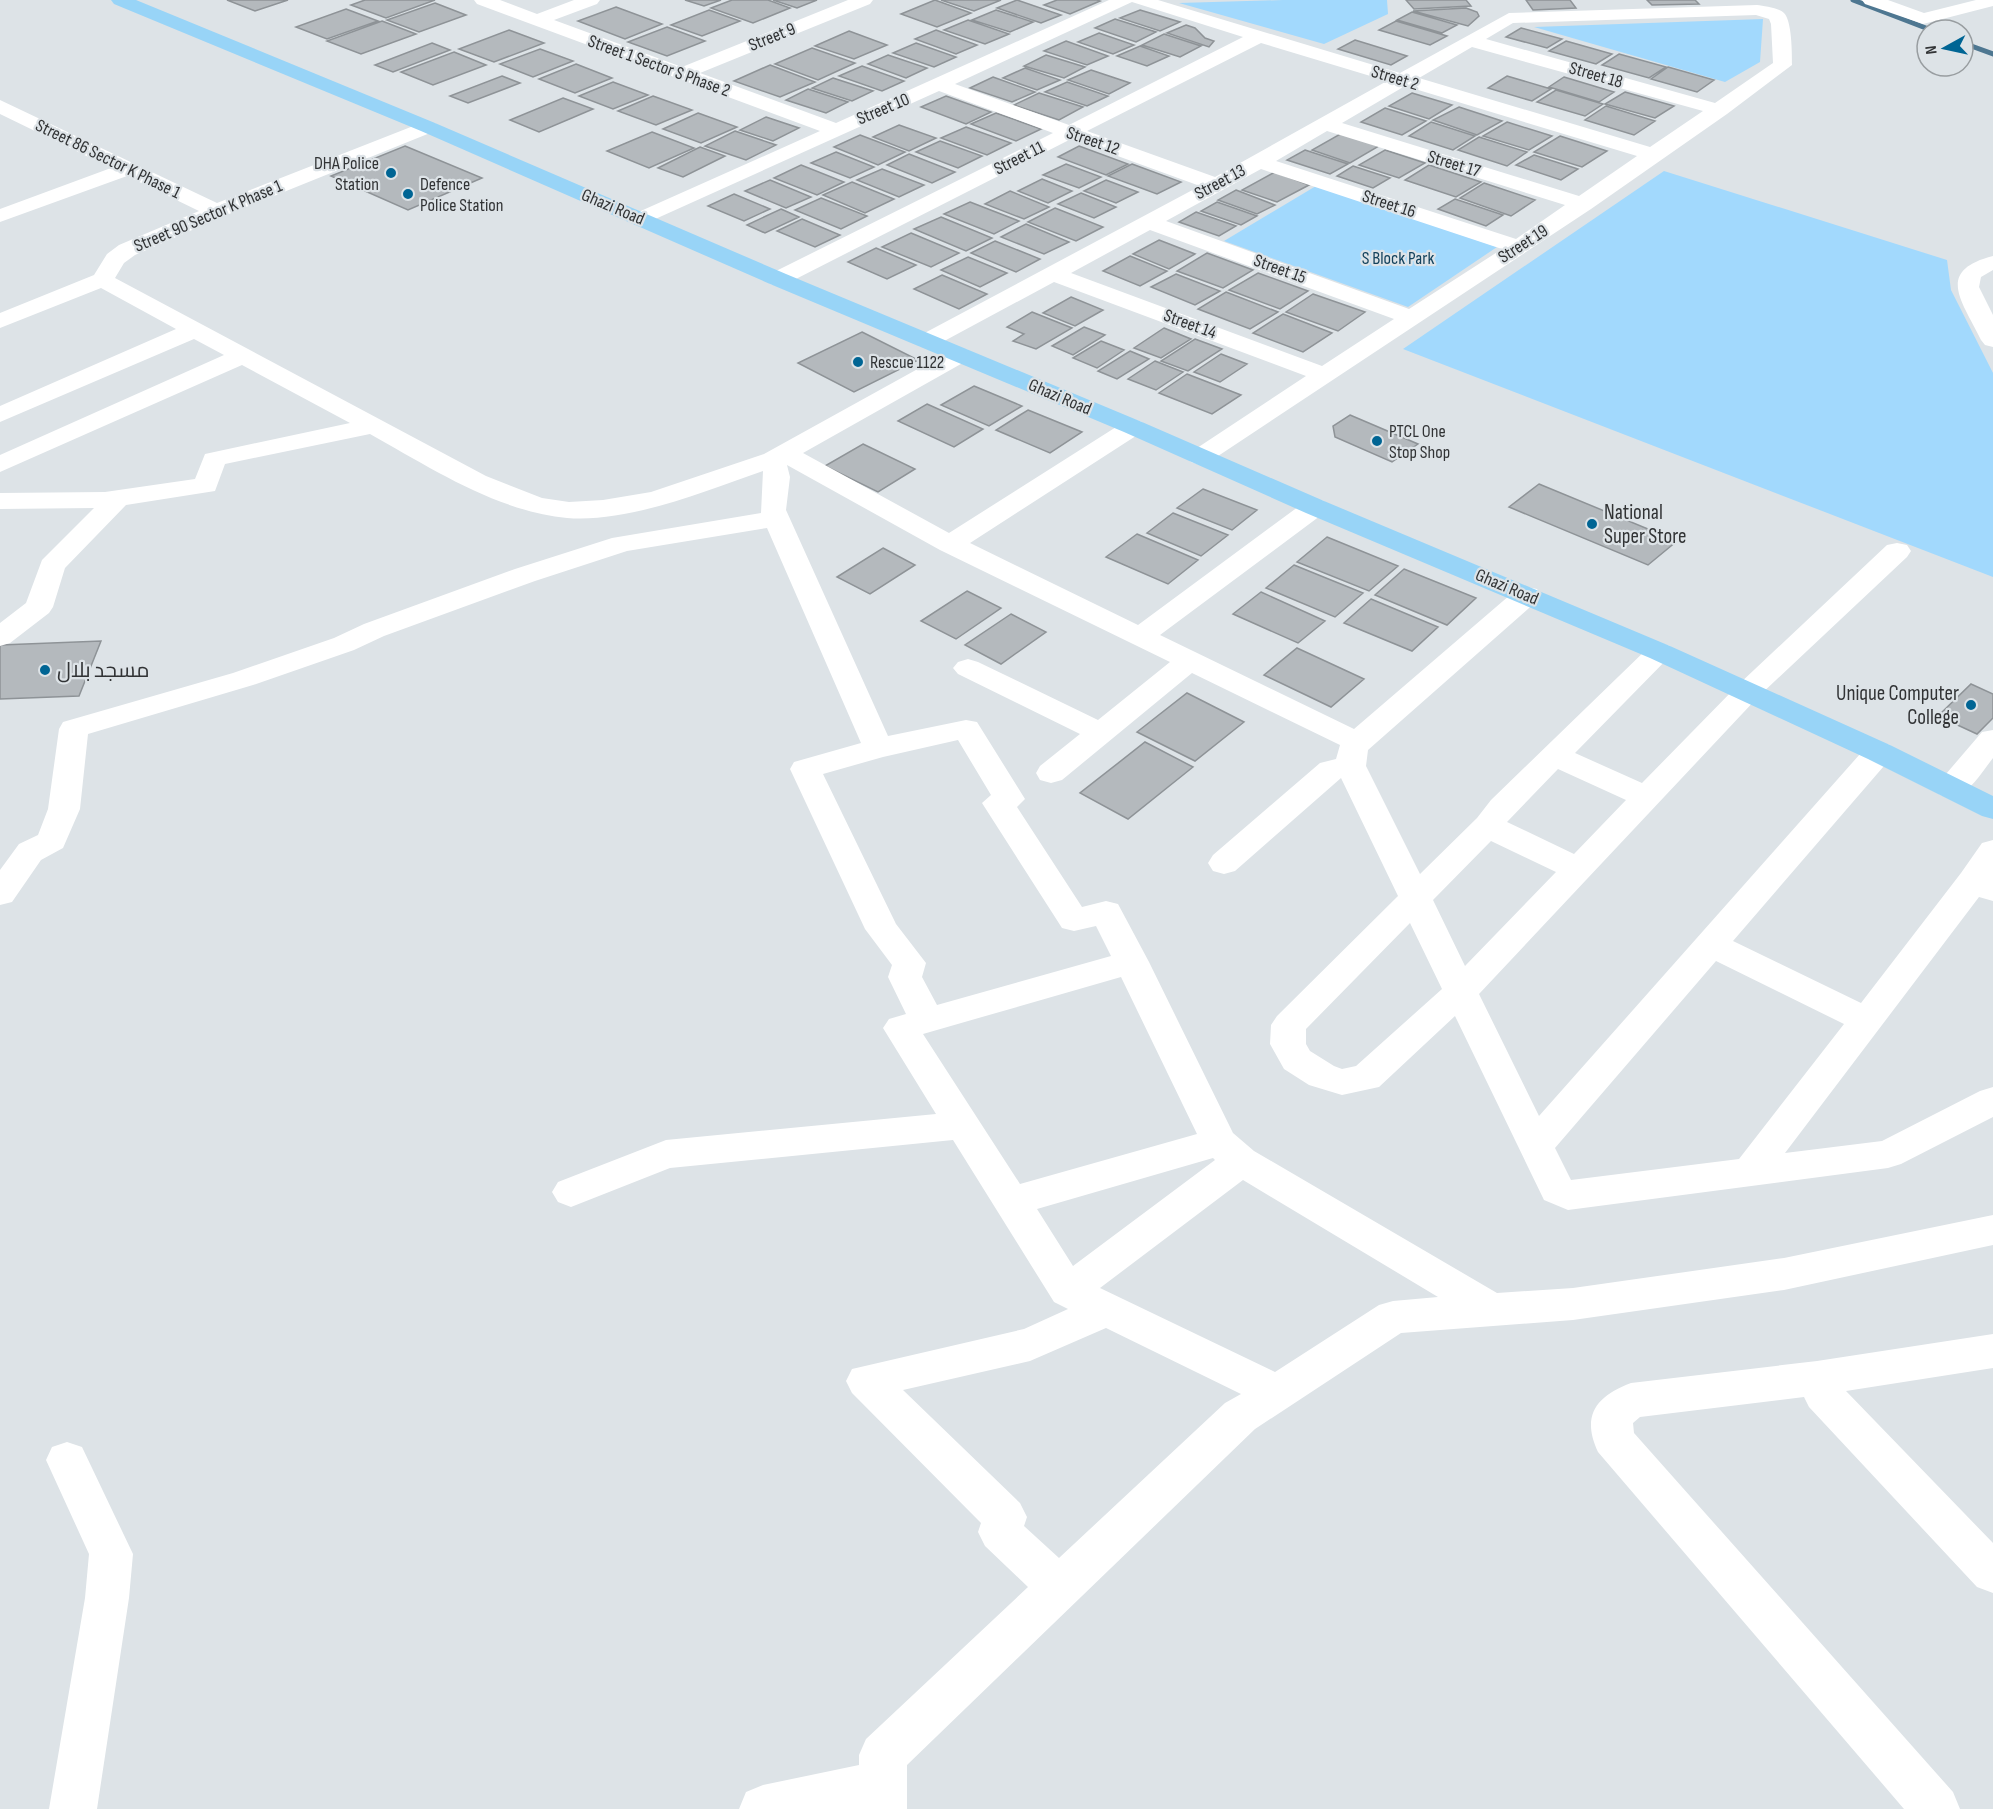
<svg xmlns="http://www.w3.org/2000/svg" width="1993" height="1809" viewBox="0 0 1993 1809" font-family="'Sofia Sans Condensed',Cairo,sans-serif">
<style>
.green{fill:#a2d9fd}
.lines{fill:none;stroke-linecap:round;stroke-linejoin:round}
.stream{stroke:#4e7791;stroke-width:5}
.building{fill:#b4b9bd;stroke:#8e9397;stroke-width:1.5}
.minor{fill:#fff;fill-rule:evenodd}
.major{fill:#98d4f7;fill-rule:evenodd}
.poi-dot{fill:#006594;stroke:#dde3e7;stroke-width:2}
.labels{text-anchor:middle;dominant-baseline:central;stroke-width:4.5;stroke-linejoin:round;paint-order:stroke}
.far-street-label{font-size:18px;fill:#313335;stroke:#dde3e7}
.far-poi-label{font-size:18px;fill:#313335;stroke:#dde3e7;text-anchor:start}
.far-park-label{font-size:18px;fill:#13425d;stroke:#dde3e7}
.poi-label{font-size:21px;fill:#313335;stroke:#dde3e7;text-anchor:start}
</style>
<rect width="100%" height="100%" fill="#dde3e7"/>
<path class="green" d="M1283,0H1387L1388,14L1324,44L1179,3Z
M1763,19L1760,62L1725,82L1534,27Z
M1664,171L1947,260L1951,290L1993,373V577L1403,349Z
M1316,186L1497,247L1408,307L1224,241Z"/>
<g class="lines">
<path class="stream" d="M1853,0L1931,30
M1963,43L1993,54"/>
</g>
<path class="building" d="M227,0H288L255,11Z
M365,0H435L386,18L351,5Z
M685,0H721L704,6Z
M732,0H768L790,8L753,23L711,8Z
M773,0H817L797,8Z
M935,0L971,13L937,27L901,14Z
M941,0H1001L974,11Z
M1017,0L1061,15L1041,23L997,8Z
M1057,0H1097L1100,1L1070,14L1044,5Z
M1406,0H1466L1471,6L1414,9Z
M1526,0H1570L1576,8L1533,10Z
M1647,0H1695L1699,4L1652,5Z
M435,3L466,15L419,32L387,20Z
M616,7L662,24L625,39L578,21Z
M1466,8L1477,12L1479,16L1468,26L1413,11Z
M346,9L378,21L327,39L296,27Z
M709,10L740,21L702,36L671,25Z
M996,10L1033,22L1010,32L972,20Z
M1140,10L1180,22L1160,31L1120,18Z
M1412,12L1457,25L1442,33L1397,20Z
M1115,19L1156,32L1136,42L1095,28Z
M968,20L1009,34L985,44L944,30Z
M382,21L416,34L361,54L327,41Z
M1396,21L1447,36L1430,45L1379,30Z
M1186,25L1195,28L1205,38L1214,41L1209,47L1167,33Z
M667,27L705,41L667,56L628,42Z
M1521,28L1562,39L1547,48L1506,37Z
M509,30L544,43L494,62L459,49Z
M936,30L977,45L956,54L915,39Z
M849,31L887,45L854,59L815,46Z
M1099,33L1134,45L1113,54L1078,42Z
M1164,34L1201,46L1180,57L1142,45Z
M1355,40L1407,56L1391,65L1338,49Z
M1066,41L1108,56L1087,65L1044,51Z
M1566,41L1612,54L1596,64L1549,51Z
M432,43L450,50L393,72L375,65Z
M916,43L956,57L934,67L893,53Z
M1140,46L1169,56L1147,66L1117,56Z
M812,48L855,63L818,80L775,64Z
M540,49L573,61L533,77L500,64Z
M454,52L486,65L433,85L401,72Z
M1619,54L1666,67L1649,78L1602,65Z
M888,55L927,68L906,78L868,64Z
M1046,55L1085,67L1064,78L1024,66Z
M576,64L612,78L575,93L539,79Z
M770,65L815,82L780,97L734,81Z
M862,66L904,81L882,91L839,76Z
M1668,67L1714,80L1697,92L1651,79Z
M1025,68L1060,80L1037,90L1003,78Z
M1091,70L1130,83L1109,94L1068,80Z
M502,76L520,83L468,103L450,96Z
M1507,76L1551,89L1532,101L1488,88Z
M993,77L1035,92L1012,102L970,88Z
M1564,77L1614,92L1599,102L1549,87Z
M833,78L873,91L852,101L812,88Z
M613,82L648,95L613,109L579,96Z
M1067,82L1108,96L1087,106L1045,92Z
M808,89L848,102L826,113L786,100Z
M1556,90L1603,104L1585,116L1537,102Z
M1625,92L1674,106L1655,118L1605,104Z
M1039,93L1083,107L1059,120L1014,105Z
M1412,93L1452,105L1429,119L1389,106Z
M653,96L692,110L656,125L618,111Z
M946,96L991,112L966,124L921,107Z
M563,98L593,109L539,132L510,120Z
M1606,106L1655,121L1634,135L1585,120Z
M1459,107L1502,121L1477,135L1433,120Z
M1385,108L1426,121L1402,135L1361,122Z
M698,113L737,127L701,143L663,129Z
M996,113L1041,129L1016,141L971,124Z
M766,117L799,128L773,141L740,130Z
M1431,122L1475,136L1453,150L1409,136Z
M1507,122L1552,136L1529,150L1483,136Z
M899,125L936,138L909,151L873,137Z
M966,127L1011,143L987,155L941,138Z
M735,131L776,145L746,160L705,146Z
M652,132L694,148L649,168L607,151Z
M1342,133L1379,146L1350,163L1312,150Z
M860,135L905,152L878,165L834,147Z
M1560,136L1607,151L1582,167L1534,152Z
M1479,137L1527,152L1507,166L1458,150Z
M940,141L982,156L958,168L916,152Z
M405,146L482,178L408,210L331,176Z
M1079,146L1128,164L1106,175L1058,157Z
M700,147L725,156L683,177L658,168Z
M1305,150L1348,164L1330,174L1287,160Z
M1385,150L1425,163L1399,178L1359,165Z
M836,152L874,167L850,178L811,163Z
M909,154L955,172L932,183L887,165Z
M1534,155L1578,169L1561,180L1516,165Z
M1066,164L1101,177L1079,188L1043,175Z
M1132,164L1181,182L1157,194L1108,176Z
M801,165L844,182L817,195L774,178Z
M1429,165L1481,182L1456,197L1405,180Z
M1353,166L1390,178L1373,188L1337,176Z
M882,169L924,185L899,197L857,180Z
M1275,172L1309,185L1277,202L1242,190Z
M1042,179L1072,191L1048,203L1018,191Z
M770,180L811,197L786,208L745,191Z
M1106,180L1138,192L1116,203L1084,191Z
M852,182L894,199L865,213L823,195Z
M1484,183L1535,200L1511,216L1460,198Z
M1236,190L1275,205L1257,214L1218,200Z
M1010,191L1049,207L1024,219L985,204Z
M1081,193L1116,207L1094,218L1058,204Z
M734,194L770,209L744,221L708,206Z
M821,198L867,216L841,229L795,210Z
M1455,199L1503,215L1486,226L1438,209Z
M970,202L1019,221L994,234L944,214Z
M1217,202L1257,216L1241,225L1201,211Z
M1055,208L1103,227L1076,241L1028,222Z
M781,209L799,217L765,233L747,225Z
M1196,212L1236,226L1219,236L1179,222Z
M941,217L992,238L966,251L914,229Z
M802,219L840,235L815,247L777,231Z
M1026,224L1069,242L1044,254L1001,237Z
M911,233L959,253L931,267L882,247Z
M1159,240L1195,254L1169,269L1133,254Z
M995,241L1040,259L1016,272L971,253Z
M876,248L916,265L887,279L848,262Z
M1207,253L1253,270L1223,288L1177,271Z
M1130,256L1167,271L1140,286L1103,271Z
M968,257L1007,273L980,287L941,270Z
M1258,273L1308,291L1280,309L1229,290Z
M1176,274L1220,291L1195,305L1151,287Z
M942,275L987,294L959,309L914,289Z
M1226,292L1278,312L1250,329L1198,309Z
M1313,294L1365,312L1338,331L1286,312Z
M1071,297L1103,310L1075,326L1043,313Z
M1032,312L1072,328L1036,349L1013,341L1024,334L1007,327Z
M1283,314L1332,333L1303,352L1253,333Z
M1084,327L1105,335L1073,355L1052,346Z
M1164,328L1191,339L1161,358L1134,348Z
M862,332L918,360L854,392L798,363Z
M1195,339L1222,349L1188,371L1161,361Z
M1101,341L1124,350L1097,368L1073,358Z
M1130,351L1149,359L1117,379L1098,371Z
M1221,354L1247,364L1220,382L1194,372Z
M1155,361L1183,372L1156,390L1128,379Z
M1187,374L1241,395L1212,414L1159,393Z
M974,386L1022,406L989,426L941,405Z
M927,404L983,429L954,447L898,421Z
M1028,410L1082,432L1050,453L996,430Z
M1350,415L1418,444L1392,462L1335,437L1333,426Z
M863,444L915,469L878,492L825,466Z
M1539,484L1677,541L1648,565L1509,507Z
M1203,489L1257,510L1232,530L1177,508Z
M1173,513L1228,535L1201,556L1147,533Z
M1137,534L1198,560L1168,584L1106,557Z
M1327,537L1398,566L1369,591L1297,562Z
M883,548L915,565L870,594L837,577Z
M1294,565L1363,593L1335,617L1266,588Z
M1404,569L1476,598L1447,625L1375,595Z
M967,591L1001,608L956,639L921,621Z
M1261,592L1325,621L1298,643L1233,614Z
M1371,599L1438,627L1412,651L1344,623Z
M1011,614L1046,632L1001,664L965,645Z
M101,641L79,696L0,699V645Z
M1297,648L1364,679L1331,707L1264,675Z
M1971,684L1993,694V718L1977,734L1938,716Z
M1187,693L1244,722L1195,761L1137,732Z
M1145,742L1193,767L1128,819L1080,793Z"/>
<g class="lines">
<path class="minor" d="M474,0H500L537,14L574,0H600L597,4L554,20L682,67L848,0H873L870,4L700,73L836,123L1109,0H1158L1400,73L1509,13L1757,5C1764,6 1779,8 1784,13C1792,21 1792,53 1792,65L1727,114L1591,209L1209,462L1200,465L1191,462L1187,457L1191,452L1306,376L1054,282L935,346L927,348L919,346L915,341L919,336L1200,186L1071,139L786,284L778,286L770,284L767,279L770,274L1053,133L939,91L642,225L634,224L631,219L634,214L820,131L477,4ZM1132,2L1243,37L1069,125L955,84ZM1756,15L1769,19L1771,24L1773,63L1715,103L1486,39L1513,23ZM1261,43L1387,81L1215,177L1087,131ZM1472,47L1703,111L1650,147L1419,78ZM1405,86L1637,156L1579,196L1342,123ZM1327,131L1565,205L1516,239L1276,161ZM1261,169L1502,249L1409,309L1166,221ZM1150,230L1394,319L1322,366L1071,273Z
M1862,0H1888L1924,13L1976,0H1993V6L1923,24L1865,4Z
M0,100L217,203L421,123H435L438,127L435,131L224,216L135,255L124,263L115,278L486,476L542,498L569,502L603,500L651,492L764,454L952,350L960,348L968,350L972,355L968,360L803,453L949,533L1124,422L1133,419L1142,422L1146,427L1142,432L970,543L1138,625L1306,501L1315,499L1324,501L1328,507L1324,513L1160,635L1354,729L1517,589L1527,587L1537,589L1541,595L1537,601L1368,750L1366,766L1420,874L1477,818L1491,800L1650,646L1660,643L1670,646L1674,652L1575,753L1642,783L1738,685L1887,545L1897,543L1907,545L1911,551L1907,557L1758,697L1479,994L1539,1116L1868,745L1879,742L1890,745L1894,752L1890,759L1733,941L1861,1003L1961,873L1982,843L1993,840V901L1979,897L1785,1153L1882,1141L1980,1091L1993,1087V1117L1901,1164L1888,1168L1568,1210L1544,1200L1455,1016L1379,1087L1342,1095L1309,1085L1284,1069L1270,1044L1271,1025L1277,1016L1398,896L1341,778L1235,871L1224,874L1213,871L1208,863L1213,855L1320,763L1336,759L1340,745L1192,673L1062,780L1051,783L1040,780L1036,773L1040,766L1080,734L958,674L953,668L958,662L968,659L978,662L1098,720L1170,662L940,550L787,465L790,477L786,510L888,736L966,720L977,722L1025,799L1017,807L1082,907L1106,901L1118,904L1149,962L1233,1133L1254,1151L1497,1293L1573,1288L1784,1258L1993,1215V1245L1784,1290L1573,1320L1401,1333L1255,1429L907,1765V1809H739L746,1792L763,1785L859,1765V1755L866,1739L1028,1587L985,1546L978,1532L981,1523L852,1393L846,1381L852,1369L1024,1329L1068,1309L1054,1302L953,1140L670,1168L571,1207L558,1202L552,1192L558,1182L666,1140L936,1114L883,1028L889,1019L906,1014L888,977L892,965L865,929L790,769L794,762L861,743L767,528L627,551L535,581L384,636L354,650L253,685L88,734L80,809L63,848L41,860L12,902L0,905V870L19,844L38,835L48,809L59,729L63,722L233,673L334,638L364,624L515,569L612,538L761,513L763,471C706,491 628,523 567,518C496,511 431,468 370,434L225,464L215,491L126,505L65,568L53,607L49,613L10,643L0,646V623L26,603L42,560L94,508L0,509V493L105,492L195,479L205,454L350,423L242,365L0,472V455L224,355L194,339L0,422V406L176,329L101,288L0,328V313L94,275L107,254L119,245L199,211L127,176L0,222V209L111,168L0,114ZM958,740L991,795L982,803L1062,928L1074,931L1096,926L1111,956L937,1005L922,977L926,963L896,924L823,774L883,757ZM1558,769L1626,800L1574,854L1507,822ZM1491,841L1556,872L1465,966L1433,900ZM1410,923L1442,989L1356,1066L1342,1069L1334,1066L1310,1051L1306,1044V1029ZM1716,961L1844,1024L1739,1159L1571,1180L1555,1148ZM1121,977L1197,1134L1020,1184L923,1034ZM1213,1158L1215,1160L1073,1266L1037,1209ZM1243,1180L1438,1297L1393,1301L1379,1305L1275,1372L1100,1288ZM1106,1328L1241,1394L1225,1403L1059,1558L1024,1526L1027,1517L1020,1503L903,1390L1030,1361Z
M1993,256V270L1981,277L1979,287L1993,315V347L1985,345L1981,340C1963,302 1934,271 1993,256Z
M1993,730V758C1978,777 1966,802 1940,795L1935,788L1940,781L1982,732Z
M1993,1334V1368L1846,1391L1993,1543V1593L1977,1587L1809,1407L1804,1397L1640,1417L1633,1423L1634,1433L1953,1792L1960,1809H1904L1598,1452C1581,1416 1596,1396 1631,1383L1817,1361Z
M67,1442L82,1447L133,1554L129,1598L97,1809H49L85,1598L89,1554L46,1460L52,1447Z"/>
<path class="major" d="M111,0H136L435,123L786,274L1142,422L1324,501L1670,646L1890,745L1993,796V819L1982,816L1868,759L1650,658L1306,513L1124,432L770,284L421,131L114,4Z"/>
</g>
<g class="poi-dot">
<circle cx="391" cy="173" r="6"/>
<circle cx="408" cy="194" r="6"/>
<circle cx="858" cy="362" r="6"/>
<circle cx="1377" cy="441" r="6"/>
<circle cx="1592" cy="524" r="6"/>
<circle cx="45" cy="670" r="6"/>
<circle cx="1971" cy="705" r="6"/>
</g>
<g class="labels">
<g class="far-street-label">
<text transform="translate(772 37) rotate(-22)">Street 9</text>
<text transform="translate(659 66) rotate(20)">Street 1 Sector S Phase 2</text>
<text transform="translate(1596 75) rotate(16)">Street 18</text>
<text transform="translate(1395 78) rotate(17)">Street 2</text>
<text transform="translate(883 109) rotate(-23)">Street 10</text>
<text transform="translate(1093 141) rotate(19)">Street 12</text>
<text transform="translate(1019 158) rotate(-27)">Street 11</text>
<text transform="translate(108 159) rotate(26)">Street 86 Sector K Phase 1</text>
<text transform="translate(1454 164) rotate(17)">Street 17</text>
<text transform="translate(1220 182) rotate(-28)">Street 13</text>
<text transform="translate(1389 204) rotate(18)">Street 16</text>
<text transform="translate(613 207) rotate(23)">Ghazi Road</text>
<text transform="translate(208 216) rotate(-23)">Street 90 Sector K Phase 1</text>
<text transform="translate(1523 244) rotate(-33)">Street 19</text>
<text transform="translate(1280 269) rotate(20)">Street 15</text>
<text transform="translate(1190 324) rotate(20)">Street 14</text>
<text transform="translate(1060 397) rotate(23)">Ghazi Road</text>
<text transform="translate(1507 587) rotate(23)">Ghazi Road</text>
</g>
<g class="far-poi-label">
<text x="379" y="163" text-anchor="end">DHA Police<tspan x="379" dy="21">Station</tspan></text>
<text x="420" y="184">Defence<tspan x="420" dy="21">Police Station</tspan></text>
<text x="870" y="362">Rescue 1122</text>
<text x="1389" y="431">PTCL One<tspan x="1389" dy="21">Stop Shop</tspan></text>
</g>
<g class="far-park-label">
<text x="1398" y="258">S Block Park</text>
</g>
<g class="poi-label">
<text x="1604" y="512">National<tspan x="1604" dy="24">Super Store</tspan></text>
<text x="57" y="670">مسجد بلال</text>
<text x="1959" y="693" text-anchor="end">Unique Computer<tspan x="1959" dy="24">College</tspan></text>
</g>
</g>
<g transform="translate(1945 48) rotate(262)"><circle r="28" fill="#dde3e7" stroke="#989da0" stroke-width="1.5"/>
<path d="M0-4.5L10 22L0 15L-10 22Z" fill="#006594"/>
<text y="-9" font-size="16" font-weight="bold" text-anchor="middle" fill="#313335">N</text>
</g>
</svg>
